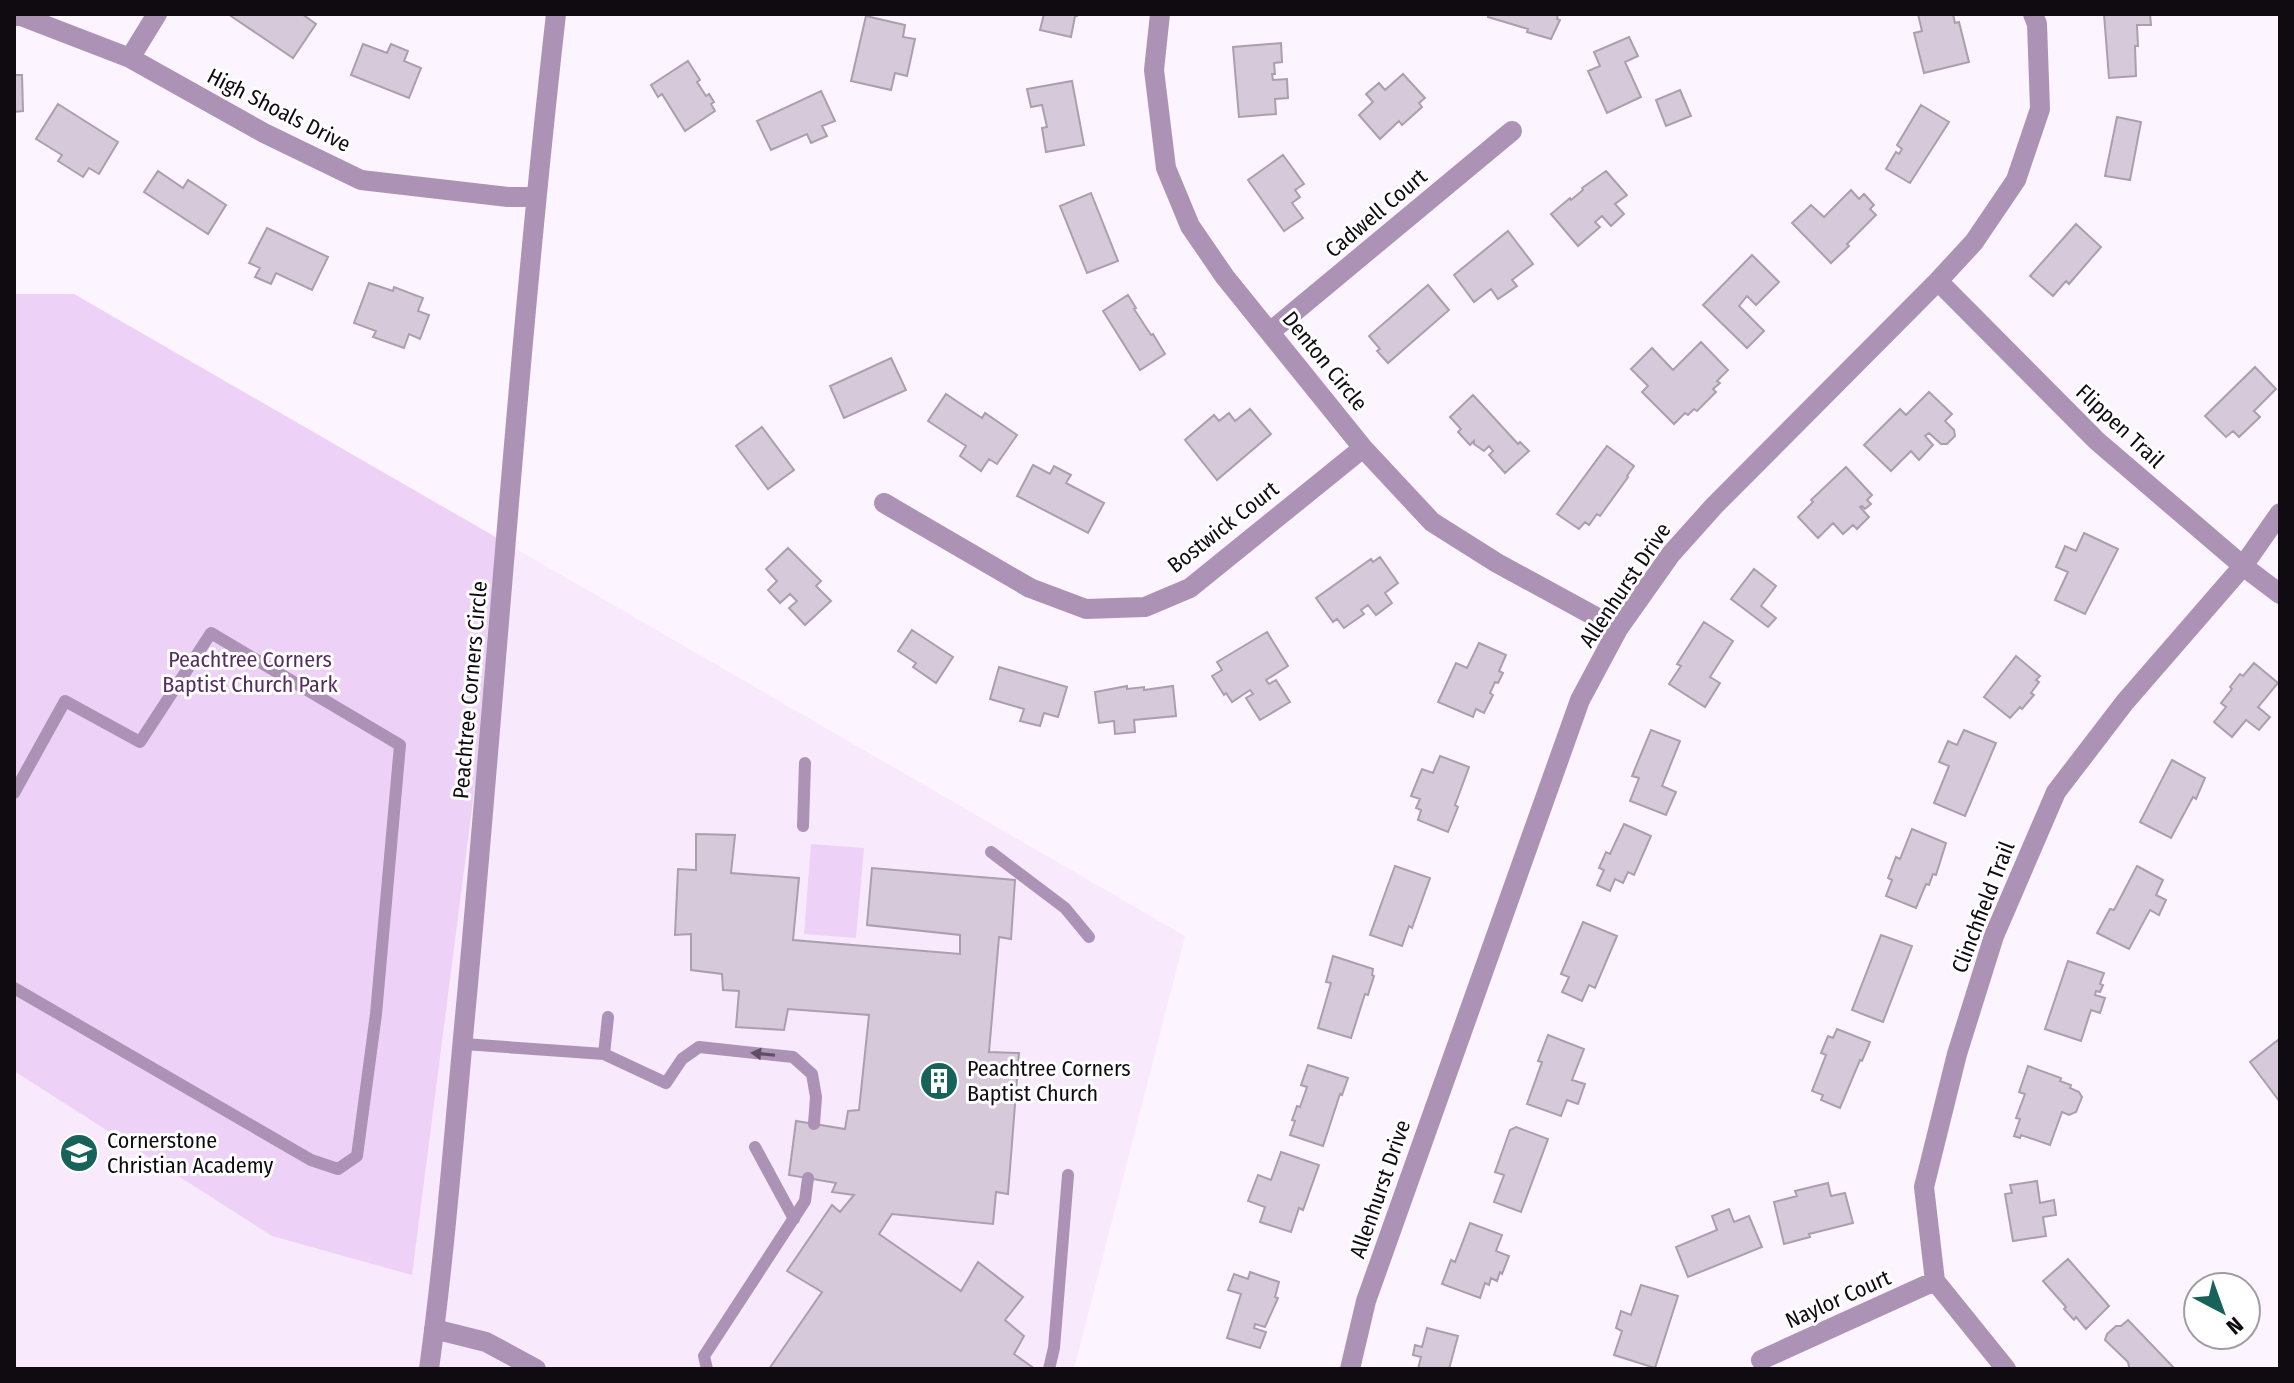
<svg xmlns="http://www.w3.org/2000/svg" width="2294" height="1383" viewBox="0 0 2294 1383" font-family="'Fira Sans Condensed',sans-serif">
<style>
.built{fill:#f8e9fc}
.green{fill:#edd1f6}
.building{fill:#d6c9da;stroke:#ab9faf;stroke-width:2}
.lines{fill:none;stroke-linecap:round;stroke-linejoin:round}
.service{stroke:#ac92b5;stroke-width:12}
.minor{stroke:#ac92b5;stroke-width:20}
.tertiary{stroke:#ac92b5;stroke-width:20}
.oneway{fill:#5e4e63}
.labels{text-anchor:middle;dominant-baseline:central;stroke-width:6;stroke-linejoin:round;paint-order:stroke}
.street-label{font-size:22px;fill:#100b11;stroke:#fff}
.park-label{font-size:22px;fill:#552d61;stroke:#fff}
.poi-label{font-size:22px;fill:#100b11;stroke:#fff;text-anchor:start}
</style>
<rect width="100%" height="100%" fill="#fcf4ff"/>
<path class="built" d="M506,543L1185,936L1074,1369H14V1071L272,1236Z"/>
<path class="green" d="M14,294H74L506,543L412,1275L272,1236L14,1071Z
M811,844L864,848L856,938L804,934Z"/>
<path class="building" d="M228,14H302L316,24L293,58Z
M1044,14H1078L1077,16H1075L1071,37L1040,30Z
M1489,14H1558L1557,19L1560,20L1551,39L1527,32L1528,29L1488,17Z
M1918,14H1953L1955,23L1959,22L1969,62L1924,73L1914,33L1922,31Z
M2104,14H2150L2151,25H2137L2138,46H2135L2136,76L2109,78Z
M866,16L905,25L903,37L915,39L907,76L895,73L891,90L851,81Z
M1629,37L1638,56L1625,62L1641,97L1607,113L1588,71L1600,66L1594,52Z
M1281,43L1282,62L1274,63L1275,74H1272L1273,80L1287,79L1288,98L1275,99L1276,114L1239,117L1233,47Z
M363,44L387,53L391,44L408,51L404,61L421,68L409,98L351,75Z
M688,61L700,80L697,82L706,96L709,94L714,102L711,104L715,111L685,131L662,94L658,97L651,85Z
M1403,74L1425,98L1419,103L1422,107L1402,125L1399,121L1380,139L1359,115L1373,102L1366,94L1379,83L1385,90Z
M14,75H22L23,111L14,112Z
M1072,81L1084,145L1046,152L1042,128L1047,127L1042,105L1031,107L1027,89Z
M1680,90L1691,116L1666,126L1656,100Z
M821,91L835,121L822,126L827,136L811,143L807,134L771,150L757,121Z
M58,104L118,142L99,174L89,168L83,177L58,161L62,155L36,139Z
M1921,105L1949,122L1910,183L1886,169L1896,152L1899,154L1902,149L1897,145Z
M2117,117L2141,122L2130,180L2105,176Z
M1283,155L1304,184L1295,190L1300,197L1292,203L1303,218L1284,231L1248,180Z
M158,171L183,188L188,180L226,205L208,234L144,192Z
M1606,171L1627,195L1615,204L1624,214L1611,226L1602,216L1595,222L1600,227L1578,246L1551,214L1570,198L1571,200L1583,190L1582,188Z
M1851,190L1859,199L1864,194L1874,205L1870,209L1876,215L1847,244L1849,246L1831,263L1792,223L1811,205L1824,217Z
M1091,193L1118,261L1087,273L1060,206Z
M2076,224L2101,247L2069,284L2066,281L2053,296L2030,276Z
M267,228L328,257L312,290L276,273L271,284L255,277L260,268L249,263Z
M1508,231L1533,264L1512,280L1517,286L1498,299L1491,289L1474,302L1454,275Z
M1752,255L1779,282L1756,305L1747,296L1739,306L1764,331L1747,348L1703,305Z
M369,283L393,291L394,287L423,298L418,311L429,315L420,339L409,334L404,348L373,337L376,331L354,323Z
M1428,285L1449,310L1388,363L1377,351L1380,349L1369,336Z
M1128,295L1136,308L1134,309L1151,335L1153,334L1165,354L1140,370L1103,311Z
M1701,342L1728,370L1717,381L1720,383L1713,389L1716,392L1697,411L1694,409L1688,415L1685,413L1674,424L1642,392L1648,386L1631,369L1652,348L1673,370Z
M891,358L906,390L844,418L830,386Z
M2255,367L2276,389L2254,411L2260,417L2239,437L2233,431L2226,437L2205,416Z
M1929,392L1952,414L1945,421L1954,430L1955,436L1947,444H1941L1929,433L1925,436L1933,445L1919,460L1911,451L1891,471L1864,445L1900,409L1906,415Z
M946,394L982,418L985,413L1017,435L997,464L989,459L981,471L960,456L966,446L928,421Z
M1473,395L1518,444L1520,442L1529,451L1505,473L1489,455L1493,451L1489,446L1484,451L1474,444V441L1470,445L1458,432L1461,429L1450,417Z
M1250,409L1271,434L1217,480L1185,440L1214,415L1219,421L1229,413L1235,421Z
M762,427L794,470L768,489L736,446Z
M1607,446L1634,466L1627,476L1628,477L1600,516L1597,514L1589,525L1585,522L1579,529L1557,514Z
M1033,465L1050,474L1054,466L1071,475L1066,483L1104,503L1088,533L1017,496Z
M1846,467L1872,495L1867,500L1871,504L1865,509L1862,506L1860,507L1869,517L1857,529L1853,525L1843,534L1833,523L1818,538L1798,517L1813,502L1811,500Z
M2084,533L2118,549L2085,614L2055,600L2068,572L2056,567L2065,546L2076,551Z
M788,548L821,581L816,586L831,601L805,625L789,608L797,601L790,594L780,603L768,590L777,581L766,569Z
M1380,557L1398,583L1385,593L1392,603L1376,615L1368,605L1361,610L1364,614L1344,628L1337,619L1333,622L1316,598L1371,559L1373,562Z
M1754,569L1776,586L1761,606L1776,618L1768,627L1731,599Z
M1704,622L1733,641L1710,677L1720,683L1705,707L1669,684L1681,666L1677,664Z
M912,630L953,657L936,683L913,667L916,663L898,651Z
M1267,632L1288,666L1266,680L1269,684L1276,680L1290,702L1260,720L1246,698L1253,694L1250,690L1232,702L1226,693L1224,695L1212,676L1222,670L1217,662Z
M1479,643L1506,655L1499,671L1503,673L1498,683L1495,682L1490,693L1493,695L1484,713L1476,709L1473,717L1438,702L1456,663L1467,668Z
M2016,656L2040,676L2036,680L2039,682L2031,693L2034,695L2022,709L2020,707L2010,718L1984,697Z
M2254,663L2278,683L2258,707L2270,717L2259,730L2246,720L2232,737L2214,722L2226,707L2221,703L2232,689L2230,687L2240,674L2243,676Z
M999,667L1067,687L1058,717L1044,713L1040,726L1020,721L1024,709L990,699Z
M1127,686V689L1144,687V690L1173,686L1176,716L1134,720L1135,732L1115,734L1114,721L1099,723L1095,692Z
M1651,730L1680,741L1662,786L1676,792L1666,815L1630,801L1639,778L1632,776Z
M1964,730L1996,743L1965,816L1934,803L1949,766L1939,762L1948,741L1957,745Z
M1440,756L1469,767L1455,805L1458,807L1448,832L1418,820L1421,810L1416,808L1420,799L1411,796L1422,769L1433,773Z
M2172,760L2205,778L2196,799L2193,797L2171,838L2140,822Z
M1624,824L1651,836L1634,875L1628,872L1623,883L1615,879L1610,891L1597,885L1604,870L1599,868L1606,852L1610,854Z
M1912,829L1946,843L1936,875L1933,874L1929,885L1926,884L1916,908L1886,896L1892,880L1888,878L1896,857L1900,859Z
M696,834L735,835L731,873L799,878L793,940L960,954V935L867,925L872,868L1015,880L1011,939L999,937L989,1052L1019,1053L1008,1194L996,1192L993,1224L892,1214L879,1234L961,1291L978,1262L1023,1297L1005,1320L1024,1336L1014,1354L1035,1369H769L822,1292L787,1271L832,1205L840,1212L854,1195L832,1192L836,1183L789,1175L796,1121L845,1129L848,1111L859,1110L869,1015L788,1009L784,1030L736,1027L739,991L723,990L722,974L691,970V934L675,935L678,869L696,870Z
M1395,866L1430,878L1412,928L1409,926L1402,946L1370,935Z
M2137,866L2163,880L2156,895L2166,900L2159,915L2150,910L2129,949L2097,933L2110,909L2114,910Z
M1583,922L1617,936L1595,988L1589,985L1582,1001L1562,992L1569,977L1561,974Z
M1881,935L1912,946L1883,1022L1852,1010Z
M1333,956L1373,969L1372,975L1374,976L1368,995L1365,994L1351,1038L1318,1028L1331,983L1326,982Z
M2068,961L2104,973L2100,984L2103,985L2100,992L2096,991L2095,995L2105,998L2100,1013L2091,1010L2081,1041L2045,1029Z
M1837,1029L1870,1042L1862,1061L1860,1060L1840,1108L1821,1100L1823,1095L1812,1091L1826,1055L1821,1053L1828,1036L1833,1038Z
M1548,1035L1584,1049L1572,1080L1585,1084L1578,1104L1567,1100L1561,1116L1527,1104L1542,1062L1538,1061Z
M2278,1040L2280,1043V1102L2250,1062Z
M1308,1065L1348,1078L1342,1095L1340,1094L1323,1146L1290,1135L1295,1121L1292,1120L1297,1106L1300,1107L1307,1087L1301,1085Z
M2028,1066L2061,1078L2060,1081L2071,1085L2070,1088L2079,1092L2082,1097L2076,1112L2069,1115L2062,1112L2050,1145L2021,1135L2020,1138L2014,1136L2020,1119L2016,1118L2025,1094L2019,1092Z
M1516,1127L1548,1139L1521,1212L1494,1202L1504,1175L1495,1172L1510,1130Z
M1281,1152L1319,1165L1303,1210L1299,1208L1291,1232L1260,1222L1265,1207L1248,1201L1258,1175L1271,1180Z
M2037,1181L2040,1203L2054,1200L2056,1215L2043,1217L2046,1236L2013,1241L2005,1194L2012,1193L2010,1185Z
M1828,1183L1831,1196L1845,1193L1853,1223L1809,1234L1810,1237L1784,1244L1774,1202L1797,1196L1795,1191Z
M1729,1209L1734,1222L1749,1216L1762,1247L1688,1277L1676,1247L1717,1230L1712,1216Z
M1470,1223L1502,1235L1496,1251L1509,1256L1502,1274L1500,1272L1497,1281L1491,1278L1489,1285L1485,1283L1480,1298L1442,1284L1451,1260L1455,1262Z
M2068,1259L2109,1306L2086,1329L2076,1317L2074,1320L2064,1309L2066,1307L2043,1281Z
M1250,1272L1279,1282L1275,1297L1278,1298L1265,1327L1255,1324L1254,1328L1266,1332L1260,1348L1227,1338L1241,1294L1228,1290L1234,1274L1248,1279Z
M1641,1285L1678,1296L1655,1368L1614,1355L1622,1331L1616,1328L1621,1311L1631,1315Z
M2128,1320L2175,1369H2131L2129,1367L2128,1362L2105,1340L2107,1334L2116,1326H2121Z
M1427,1328L1458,1336L1449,1369H1418L1421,1357L1413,1355L1415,1345L1422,1347Z"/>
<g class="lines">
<path class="service" d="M14,793L65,701L140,742L211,633L400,745L376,1014L357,1156L338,1169L311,1160L14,988
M803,826L805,763
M991,852L1065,908L1089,937
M464,1044L604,1054L666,1083L682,1059L699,1047L793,1057L812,1074L816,1097L814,1124
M604,1054L608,1017
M755,1147L794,1219
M707,1369L704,1356L805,1201L808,1178
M1049,1369L1054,1348L1068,1175"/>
<path class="minor" d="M1160,14L1154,70L1166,168L1190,226L1225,277L1363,448L1432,522L1497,563L1618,629
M14,16H21L130,58L264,133L361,180L508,197H535
M130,58L157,14
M1938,281L2097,441L2243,566L2280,594
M1270,332L1512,131
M884,503L1030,588L1086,609L1145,607L1190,588L1363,448
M1761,1360L1935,1281
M1350,1369L1366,1301L1580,700L1618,629L1671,554L1714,506L1938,281L1974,242L2016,180L2040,109L2037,24L2033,14
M2006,1369L1935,1281L1924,1187L1957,1054L1994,936L2056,792L2125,702L2243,566L2280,513"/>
<path class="tertiary" d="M434,1329L486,1342L536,1369
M429,1369C446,1245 455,1120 467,995C497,668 519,340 556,14"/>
</g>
<defs><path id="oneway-solid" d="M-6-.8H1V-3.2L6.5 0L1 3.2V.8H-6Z" transform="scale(2)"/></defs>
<use class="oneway" href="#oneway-solid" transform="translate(763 1054) rotate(-174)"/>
<defs>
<g id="building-disc" transform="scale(2)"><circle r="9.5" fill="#176259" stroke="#fff"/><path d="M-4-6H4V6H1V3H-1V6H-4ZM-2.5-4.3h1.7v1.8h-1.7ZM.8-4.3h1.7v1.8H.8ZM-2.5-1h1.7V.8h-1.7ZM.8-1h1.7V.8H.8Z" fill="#fff"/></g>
<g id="school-disc" transform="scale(2)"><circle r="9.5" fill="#176259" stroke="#fff"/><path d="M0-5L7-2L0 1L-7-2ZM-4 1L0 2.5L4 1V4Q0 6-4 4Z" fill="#fff"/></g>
</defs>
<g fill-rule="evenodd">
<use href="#building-disc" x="939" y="1081"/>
<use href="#school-disc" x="79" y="1153"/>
</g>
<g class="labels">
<g class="street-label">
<text transform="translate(279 110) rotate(27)">High Shoals Drive</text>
<text transform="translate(1376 213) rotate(-40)">Cadwell Court</text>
<text transform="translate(1325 361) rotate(51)">Denton Circle</text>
<text transform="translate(2120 426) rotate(43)">Flippen Trail</text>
<text transform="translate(1223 527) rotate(-38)">Bostwick Court</text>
<text transform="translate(1625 585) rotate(-56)">Allenhurst Drive</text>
<text transform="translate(470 690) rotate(-85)">Peachtree Corners Circle</text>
<text transform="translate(1983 907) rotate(-69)">Clinchfield Trail</text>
<text transform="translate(1380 1189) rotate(-71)">Allenhurst Drive</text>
<text transform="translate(1838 1299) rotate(-24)">Naylor Court</text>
</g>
<g class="park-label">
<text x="250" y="659">Peachtree Corners<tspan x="250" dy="25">Baptist Church Park</tspan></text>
</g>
<g class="poi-label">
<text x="967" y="1068">Peachtree Corners<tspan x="967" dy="25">Baptist Church</tspan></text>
<text x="107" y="1140">Cornerstone<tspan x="107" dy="25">Christian Academy</tspan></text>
</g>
</g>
<rect width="2294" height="1383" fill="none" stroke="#100b11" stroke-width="32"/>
<g transform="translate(2222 1311) rotate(139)"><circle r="38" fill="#ffffff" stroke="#9f9da0" stroke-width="2"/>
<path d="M0-6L14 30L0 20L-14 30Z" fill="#176259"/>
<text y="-12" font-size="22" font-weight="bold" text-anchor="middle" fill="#100b11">N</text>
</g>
</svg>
